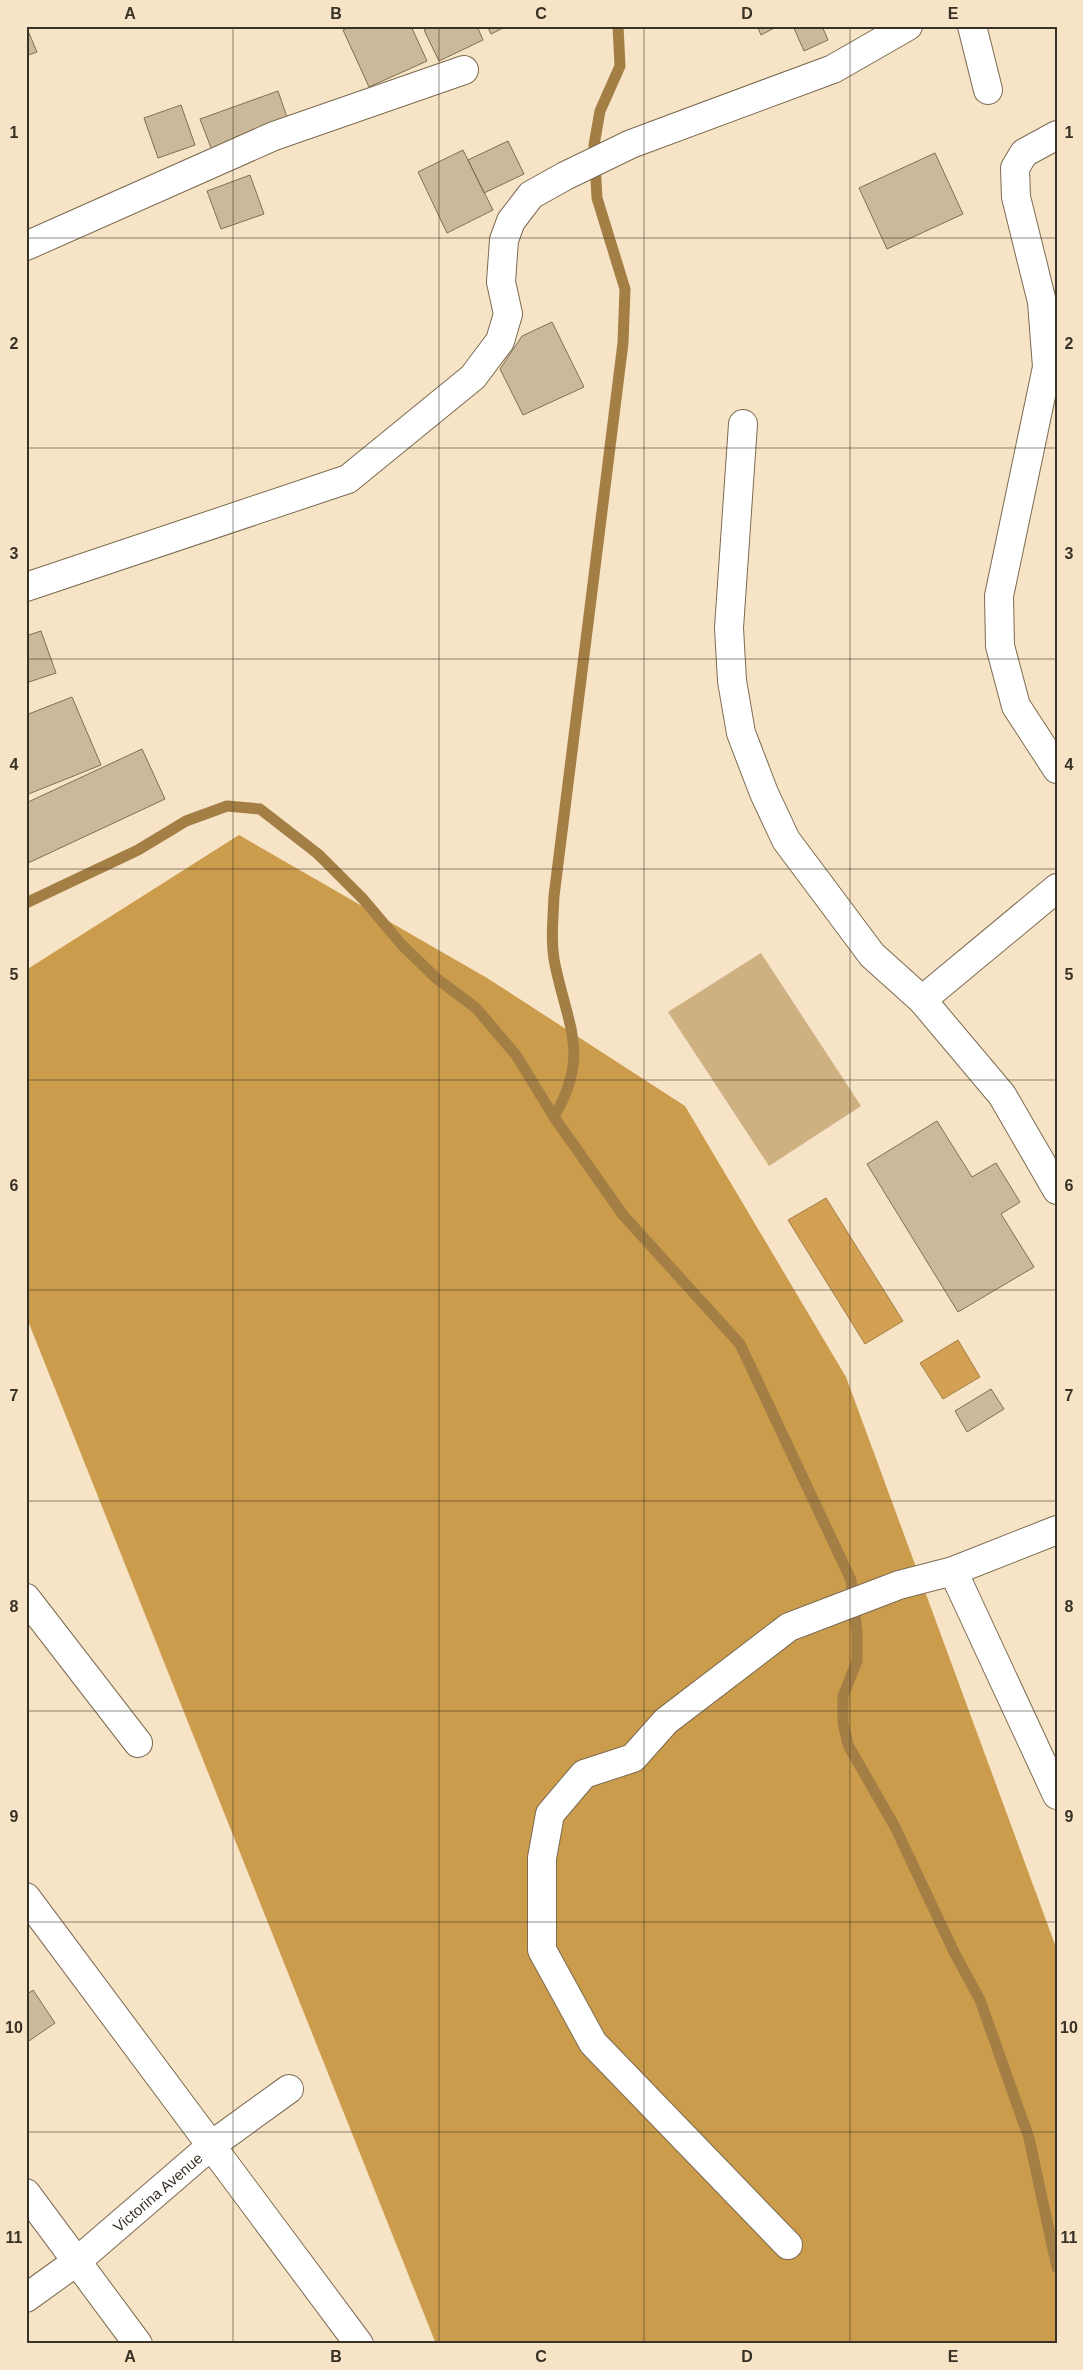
<svg xmlns="http://www.w3.org/2000/svg" width="1083" height="2370" viewBox="0 0 1083 2370" font-family="Arial,sans-serif">
<style>
.green{fill:#ceb081}
.forest{fill:#cc9c4d}
.water{fill:#d2a153;stroke:#a47f45}
.lines{fill:none;stroke-linecap:round;stroke-linejoin:round}
.stream{stroke:#a47f45;stroke-width:11}
.building{fill:#ccb99c;stroke:#816f55}
.street-casing{stroke:#7c6b50;stroke-width:30}
.street{stroke:#fff;stroke-width:28}
.grid{fill:none;stroke:#383125;stroke-width:1;stroke-opacity:0.55}
.labels{text-anchor:middle;dominant-baseline:central;stroke-width:4;stroke-linejoin:round;paint-order:stroke}
.street-label{font-size:15px;fill:#383125;stroke:#f7e3c6}
.neatline{fill:none;stroke:#383125;stroke-width:2}
.grid-label{font-size:16px;text-anchor:middle;font-weight:bold;fill:#383125}
</style>
<rect width="100%" height="100%" fill="#f7e3c6"/>
<path class="green" d="M761,953L861,1106L769,1166L668,1012Z"/>
<path class="forest" d="M239,835L487,978L685,1106L846,1377L1057,1950V2344H436L26,1316V970Z"/>
<path class="water" d="M826,1198L903,1321L865,1344L788,1220Z
M958,1340L980,1377L943,1399L920,1363Z"/>
<g class="lines">
<path class="stream" d="M26,903L138,850L186,821L227,806L260,809L318,854L363,899L402,945L436,978L476,1008L516,1055L554,1117L623,1215L740,1344L851,1580L857,1632V1661L843,1696V1723L848,1745L895,1827L954,1952L980,2000L1029,2138L1057,2268
M554,1117C589,1056 570,1032 556,969C550,946 553,920 554,896L623,343L625,289L597,198L594,145L600,111L620,66L618,26"/>
</g>
<path class="building" d="M26,26L37,52L26,56Z
M352,26H411L427,61L369,87L343,30Z
M432,26H477L483,40L439,61L424,30Z
M487,26H507L491,34Z
M757,26H778L761,35Z
M793,26H822L828,40L804,51Z
M278,91L290,126L213,153L200,119Z
M181,105L195,145L158,158L144,118Z
M508,141L524,174L484,193L468,160Z
M463,150L493,210L447,233L418,172Z
M935,153L963,214L887,249L859,188Z
M250,175L264,214L221,229L207,191Z
M552,322L584,387L523,415L500,369L522,336Z
M41,631L56,673L26,683V636Z
M72,697L101,765L26,795V715Z
M142,749L165,799L26,864V803Z
M937,1121L972,1177L996,1163L1020,1202L1001,1214L1034,1267L958,1312L867,1164Z
M991,1389L1004,1409L967,1432L955,1411Z
M33,1990L55,2023L26,2043V1995Z"/>
<g class="lines">
<g class="street-casing">
<g id="street">
<path d="M972,26L988,90"/>
<path d="M1057,135L1024,153L1015,168L1016,197L1042,302L1047,367L999,596L1000,646L1016,706L1057,769"/>
<path d="M26,246L274,136L464,70"/>
<path d="M743,424L729,628L732,681L741,733L764,793L786,840L872,955L922,1000L1002,1095L1057,1190"/>
<path d="M26,587L348,479L473,377L500,341L508,314L501,282L504,240L511,221L531,195L565,176L631,144L833,69L908,26"/>
<path d="M922,1000L1057,888"/>
<path d="M953,1571L1057,1795"/>
<path d="M26,1598L138,1743"/>
<path d="M26,1897L359,2344"/>
<path d="M26,2193L138,2344"/>
<path d="M788,2245L593,2043L542,1950V1858L550,1814L584,1774L633,1758L666,1721L789,1627L899,1585L953,1571L1057,1530"/>
<path id="s1" d="M26,2298L76,2262L213,2144L289,2089"/>
</g>
</g>
<use href="#street" class="street"/>
</g>
<path class="grid" d="M233,26V2344M439,26V2344M644,26V2344M850,26V2344M26,238H1057M26,448H1057M26,659H1057M26,869H1057M26,1080H1057M26,1290H1057M26,1501H1057M26,1711H1057M26,1922H1057M26,2132H1057"/>
<g class="labels">
<g class="street-label">
<text stroke="none"><textPath href="#s1" startOffset="169">Victorina Avenue</textPath></text>
</g>
</g>
<rect width="1083" height="2370" fill="none" stroke="#f7e3c6" stroke-width="55"/>
<rect x="28" y="28" width="1028" height="2314" class="neatline"/>
<g class="grid-label">
<text x="130" y="19">A</text>
<text x="336" y="19">B</text>
<text x="541" y="19">C</text>
<text x="747" y="19">D</text>
<text x="953" y="19">E</text>
<text x="14" y="138">1</text>
<text x="1069" y="138">1</text>
<text x="14" y="349">2</text>
<text x="1069" y="349">2</text>
<text x="14" y="559">3</text>
<text x="1069" y="559">3</text>
<text x="14" y="770">4</text>
<text x="1069" y="770">4</text>
<text x="14" y="980">5</text>
<text x="1069" y="980">5</text>
<text x="14" y="1191">6</text>
<text x="1069" y="1191">6</text>
<text x="14" y="1401">7</text>
<text x="1069" y="1401">7</text>
<text x="14" y="1612">8</text>
<text x="1069" y="1612">8</text>
<text x="14" y="1822">9</text>
<text x="1069" y="1822">9</text>
<text x="14" y="2033">10</text>
<text x="1069" y="2033">10</text>
<text x="14" y="2243">11</text>
<text x="1069" y="2243">11</text>
<text x="130" y="2362">A</text>
<text x="336" y="2362">B</text>
<text x="541" y="2362">C</text>
<text x="747" y="2362">D</text>
<text x="953" y="2362">E</text>
</g>
</svg>
